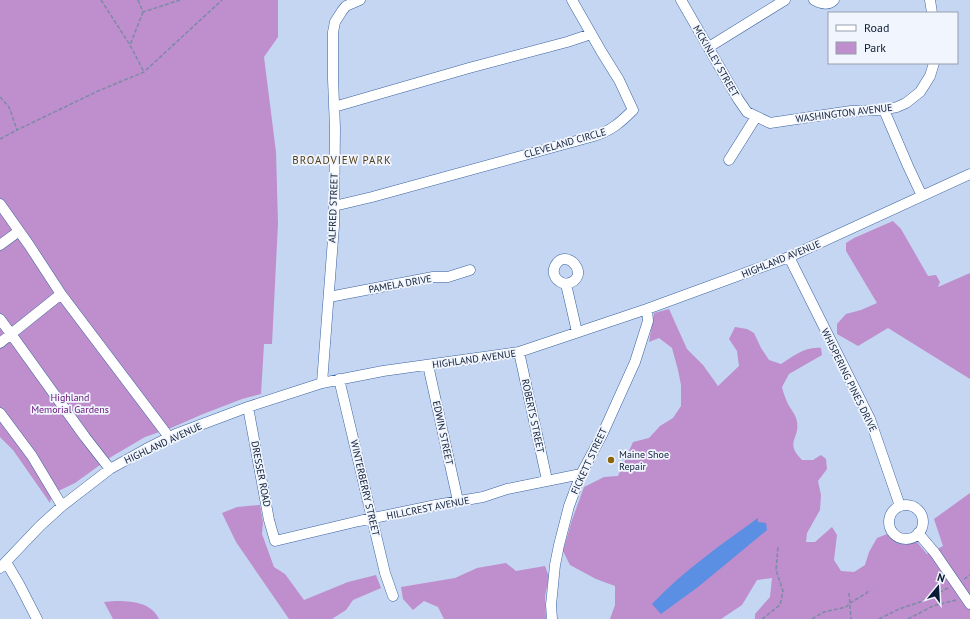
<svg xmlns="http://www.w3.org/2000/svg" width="970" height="619" viewBox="0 0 970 619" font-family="'PT Sans',sans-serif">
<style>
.green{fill:#bf8ecc}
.water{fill:#5a8fe3}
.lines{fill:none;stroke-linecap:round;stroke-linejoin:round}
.minor-casing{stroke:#3b62a0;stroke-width:11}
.path{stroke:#7a8ba6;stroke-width:1.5;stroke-dasharray:4 2;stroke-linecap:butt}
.minor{stroke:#fff;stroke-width:10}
.poi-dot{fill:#8d6407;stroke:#f1f5fd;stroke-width:1.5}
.labels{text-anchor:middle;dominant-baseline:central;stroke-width:3.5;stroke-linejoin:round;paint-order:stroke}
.street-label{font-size:10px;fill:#0c1c36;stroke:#f1f5fd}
.park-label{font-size:10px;fill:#67117a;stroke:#f1f5fd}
.poi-label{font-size:10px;fill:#0c1c36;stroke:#f1f5fd;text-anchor:start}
.neighbourhood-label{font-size:11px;letter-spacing:1px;fill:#513c17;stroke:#f1f5fd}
</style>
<rect width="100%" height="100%" fill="#c4d6f2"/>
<path class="green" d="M0,0H278V37L264,57L276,152L278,223L272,344H264L261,394L242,399L203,414L171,428L145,437L111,457L75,483L52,494L50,503L13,450L0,437Z
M893,221L901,229L928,276L936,275L940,282L938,287L970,273V379L888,328L858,346L837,334V324L846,314L861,310L877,303L846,251V243L854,238Z
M669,309L687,349L703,365L718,386L739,366L737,351L729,339L735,327L747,329L754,333L761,348L769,360L781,364C793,356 806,346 821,348L822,355L789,374L782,387C783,392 785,397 787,402C790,409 796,414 797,422C800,439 784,442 802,460H813L821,455L826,459L827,469L818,481L821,495L820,510L807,533L806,542H815L832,527L837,535L834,560L841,571L854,572L865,565L869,552L877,538L887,534C898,546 901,546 917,542L927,554L943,546L934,519L970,493V619H755V614L770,597L772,578L757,580L742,605L721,619H610L615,605V586L596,579L570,565L563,551L572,520L584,487L604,477L618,476L633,442L649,438L660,426L673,418L681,406V385L678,370L672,348L659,338L649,342L654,313Z
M260,505L263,523L262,534L274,567L285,574L304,600L348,582L376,575L381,588L353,600L346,610L332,619H289L236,542L222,513L237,507Z
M506,563L516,571L545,566L549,577L545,596L546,619H444L438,607L424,601L413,610L403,599L401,587L455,578L477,568Z
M115,601C131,601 151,602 159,619H113L104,602Z"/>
<path class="water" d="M758,518V522L766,523L767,530L698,587L661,614L652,604C684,570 721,545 758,518Z"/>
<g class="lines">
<g class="minor-casing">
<path id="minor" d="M681,0L738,99L747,112L770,123L851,111L884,110L897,107L906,103L920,92L930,76L934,63
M814,0C821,4 828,6 834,0
M930,0L932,13
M709,47L785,0
M334,107L469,68L567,42L591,34
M884,110L908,166L922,196
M729,160L756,117
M0,204L29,245L61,294L11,334L0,319
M334,206L372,197L594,136C611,131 621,122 633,110L619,80L601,51L572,0
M0,245L19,231
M789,257L870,419L900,506
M566,284C594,278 566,245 555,266C551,275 557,282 566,284L577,332
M61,294L169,437
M329,297L433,277H448L470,270
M0,343L11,334L85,437L110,469
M519,352L547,480
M428,365L458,501
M339,379L385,573L393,596
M322,383L334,226L335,128L333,79V32L335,22L342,11L346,6L360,0
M248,407L269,520L275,541L359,521L436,505L483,497L507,489L581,474
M0,413L32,456L62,506
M889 522a17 17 0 1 1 34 0a17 17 0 1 1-34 0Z
M918,533L935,553L970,604
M6,562L19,584L37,619
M0,568L40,526L62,506L110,469L146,449L176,434L248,407L322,383L383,371L519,352L647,309L789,257L970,174
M552,619L551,605L555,565L559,545L569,506L581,474L602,435L635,362L648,321L647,309"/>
</g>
<path class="path" d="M101,0L130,45
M138,0L143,12L180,0
M143,12L130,45L144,72
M0,97L9,107L17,130L98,91L144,72L222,0
M0,139L17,130
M964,579L970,575
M849,593L851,619
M762,619L780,605L783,591L776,570L778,547
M812,619L824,612L846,607L850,603L867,593L868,590
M879,619L899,609L920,602L948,588
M908,619L933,606L956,600"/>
<use href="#minor" class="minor"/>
</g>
<circle class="poi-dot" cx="611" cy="460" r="4"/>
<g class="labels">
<g class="street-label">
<text transform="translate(716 61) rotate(60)">MCKINLEY STREET</text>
<text transform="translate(844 113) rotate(-7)">WASHINGTON AVENUE</text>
<text transform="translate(565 143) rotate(-16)">CLEVELAND CIRCLE</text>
<text transform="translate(333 208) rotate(-88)">ALFRED STREET</text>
<text transform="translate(781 259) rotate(-22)">HIGHLAND AVENUE</text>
<text transform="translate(400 284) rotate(-10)">PAMELA DRIVE</text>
<text transform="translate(474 359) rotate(-8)">HIGHLAND AVENUE</text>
<text transform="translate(849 380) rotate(64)">WHISPERING PINES DRIVE</text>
<text transform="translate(533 416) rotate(78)">ROBERTS STREET</text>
<text transform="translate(443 433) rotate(78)">EDWIN STREET</text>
<text transform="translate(163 443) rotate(-25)">HIGHLAND AVENUE</text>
<text transform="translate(589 461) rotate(-65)">FICKETT STREET</text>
<text transform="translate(261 474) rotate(79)">DRESSER ROAD</text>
<text transform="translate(365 488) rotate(77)">WINTERBERRY STREET</text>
<text transform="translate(428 508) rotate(-11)">HILLCREST AVENUE</text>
</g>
<g class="park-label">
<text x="70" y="397">Highland<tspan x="70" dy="12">Memorial Gardens</tspan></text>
</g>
<g class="poi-label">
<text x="619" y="454">Maine Shoe<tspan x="619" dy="12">Repair</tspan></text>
</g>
<g class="neighbourhood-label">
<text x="342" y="160">BROADVIEW PARK</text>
</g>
</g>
<rect x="828" y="12" width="130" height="52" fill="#f1f5fd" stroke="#959ead"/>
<rect x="836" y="25" width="20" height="6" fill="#ffffff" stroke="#959ead"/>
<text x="864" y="32" font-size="12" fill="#0c1c36">Road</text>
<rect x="836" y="42" width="20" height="12" fill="#bf8ecc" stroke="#959ead"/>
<text x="864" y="52" font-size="12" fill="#0c1c36">Park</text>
<g transform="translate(938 587) rotate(18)" stroke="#f1f5fd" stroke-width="3" paint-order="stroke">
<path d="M0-3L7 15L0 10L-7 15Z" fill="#0c1c36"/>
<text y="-6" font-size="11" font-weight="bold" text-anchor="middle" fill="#0c1c36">N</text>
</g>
</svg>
